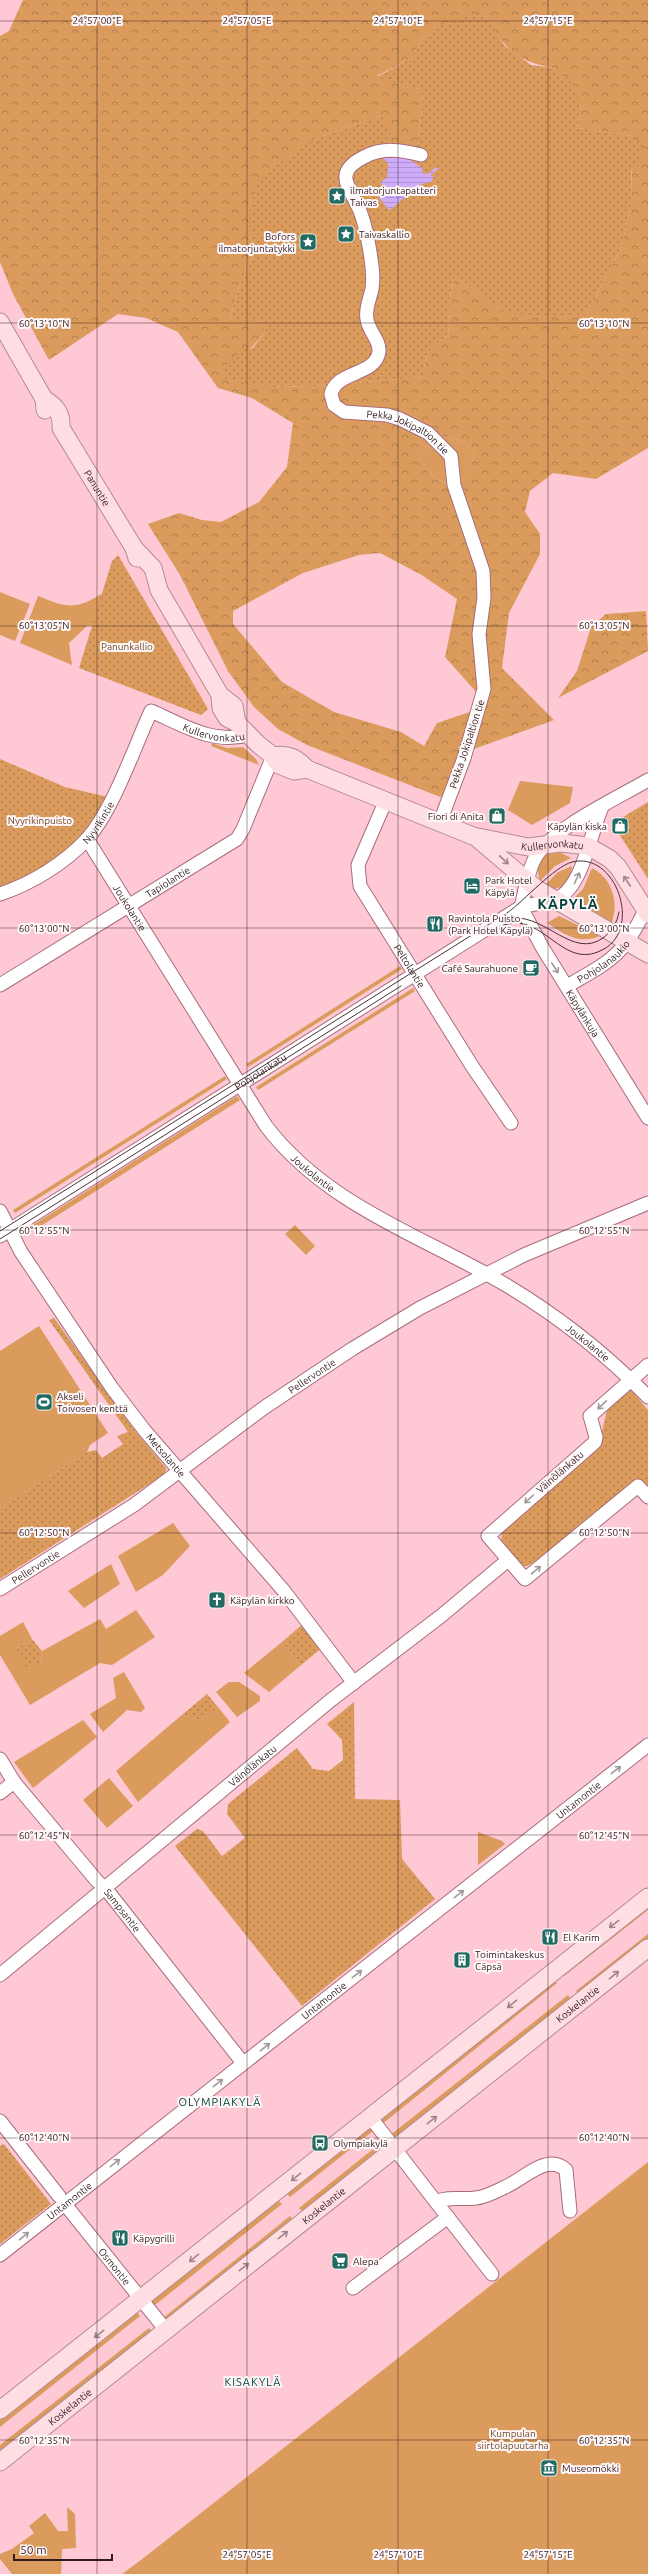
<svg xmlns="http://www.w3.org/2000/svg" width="648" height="2574" viewBox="0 0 648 2574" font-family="Ubuntu,sans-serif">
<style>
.green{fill:#da9b5c}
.forest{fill:url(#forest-crowns);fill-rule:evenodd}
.park{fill:url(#park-dots)}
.water{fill:url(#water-rules)}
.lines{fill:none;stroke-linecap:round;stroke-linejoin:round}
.minor-casing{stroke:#a96d7b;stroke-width:15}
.major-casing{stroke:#b68a93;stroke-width:19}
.minor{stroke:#fff;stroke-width:13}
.major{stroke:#fedde3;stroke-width:17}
.tram{stroke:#4d3138;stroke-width:1}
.oneway{stroke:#a2858b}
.oneway2{stroke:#a3989b}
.ticks{fill:none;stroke:#321a20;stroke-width:1;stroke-opacity:0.45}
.labels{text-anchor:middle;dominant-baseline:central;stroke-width:4;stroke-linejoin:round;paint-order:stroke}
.poi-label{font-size:10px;fill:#321a20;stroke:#fff8f9;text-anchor:start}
.street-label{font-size:10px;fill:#321a20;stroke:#fff8f9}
.park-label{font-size:10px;fill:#6d4a27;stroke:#fff8f9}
.neighbourhood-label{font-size:11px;letter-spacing:1px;fill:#00403a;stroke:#fff8f9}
.district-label{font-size:14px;font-weight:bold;letter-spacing:1px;fill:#00403a;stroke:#fff8f9}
.ticks-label{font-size:10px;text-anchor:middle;fill:#321a20;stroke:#fff8f9;stroke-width:4;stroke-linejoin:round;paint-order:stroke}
</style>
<defs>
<pattern id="forest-crowns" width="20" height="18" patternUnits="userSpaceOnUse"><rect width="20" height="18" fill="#da9b5c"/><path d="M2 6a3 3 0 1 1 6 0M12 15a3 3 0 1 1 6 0" fill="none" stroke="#b17e4c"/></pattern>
<pattern id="park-dots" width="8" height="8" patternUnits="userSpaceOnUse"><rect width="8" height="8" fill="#da9b5c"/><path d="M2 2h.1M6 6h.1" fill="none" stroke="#b17e4c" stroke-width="1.8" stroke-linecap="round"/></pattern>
<pattern id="water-rules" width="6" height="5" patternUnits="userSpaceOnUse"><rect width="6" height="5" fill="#cfacfa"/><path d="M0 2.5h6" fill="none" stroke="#b293d6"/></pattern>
</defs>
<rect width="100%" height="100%" fill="#fec8d4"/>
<path class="green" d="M440,435C456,439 469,440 474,456L467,476L454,485C438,482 427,474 420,458L426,447Z
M0,592L30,604L15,641L0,635Z
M103,593L94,625L87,626L69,643L72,665L20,643L38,596C67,608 76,610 103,593Z
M212,743L227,748L243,747L256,759L259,765L211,746Z
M520,781L573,787L570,803L532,825L508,810Z
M558,851L571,858L555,866L540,881L537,868C542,857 547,852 558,851Z
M572,866C571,877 567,886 555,889L545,885L558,872Z
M592,868C612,878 620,903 611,924L571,901L583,889Z
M559,916L600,936C579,945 564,934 547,923Z
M400,966L402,969L248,1067L246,1064Z
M413,988L415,991L258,1090L256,1087Z
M225,1076L227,1079L15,1213L13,1210Z
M237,1096L240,1100L28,1234L25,1230Z
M295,1225L315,1246L306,1255L285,1234Z
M39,1326L108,1433L90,1445L87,1452L0,1508V1351Z
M173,1523L190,1546L163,1575L136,1592L118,1556Z
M111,1564L120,1584L84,1608L68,1591Z
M136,1610L155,1637L112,1665L100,1663L30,1705L0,1655V1636L23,1622L32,1639L16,1649L40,1662L42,1651L100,1619L106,1629Z
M282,1642L301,1665L269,1692L244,1673Z
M124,1672L145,1708L141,1712L127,1710L103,1732L90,1714L116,1698L113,1678Z
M229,1682H239L260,1696V1701L237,1717L216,1692Z
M218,1707L230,1722L138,1802L116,1771L183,1714C201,1723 204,1720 218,1707Z
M83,1720L97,1737L33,1788L14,1762Z
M109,1778L133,1806L107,1828L83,1800Z
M478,1832L502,1841L505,1844L478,1865Z
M648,1905V1910L564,1976L562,1972Z
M648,1934V1940L580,1997L576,1991Z
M555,1980L557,1983L381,2125L377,2120Z
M568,1995L572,2001L394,2142L389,2136Z
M370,2126L373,2131L290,2197L286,2193Z
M382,2142L386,2147L304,2213L299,2208Z
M648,2162V2574H122L141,2560Z
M278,2200L282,2204L155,2305L151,2300Z
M290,2216L293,2220L166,2322L163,2318Z
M136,2311L140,2316L0,2427V2420Z
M149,2328L152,2332L0,2452V2445Z
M67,2507L75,2514L76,2548L62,2549L61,2574H12L0,2559V2554L12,2549L34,2533L29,2526L45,2513L58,2531H68Z"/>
<path class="forest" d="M23,0H648V448L596,479L553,473L530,491L525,512L540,534V554L509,613L502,668L554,720L471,750L486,703L445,657L457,599L420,574L380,553L359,555L303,573L233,611V624L282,682L334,712L401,732L424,746L437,723L473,711L443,798L307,745L278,729L254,707L228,671L180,575L148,524L179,513L202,520L221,522L259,502L287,467L293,423L252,398L218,388L178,332L146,318L118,314L49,360L13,294L0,262V36L9,31ZM482,11C504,45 511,61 554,68L581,105L577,128L632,136L631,205L621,249L586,314L477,290L455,277C447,296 452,315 448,335C429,349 424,353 424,377L318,386L269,387L226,378L265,332L262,322L249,317L230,320L239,286L257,247L251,241V233L314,139L381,116L383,122L379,147L417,146L422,109L421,90L377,76L411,58L424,37ZM440,435C456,439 469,440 474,456L467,476L454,485C438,482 427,474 420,458L426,447Z
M646,611L648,651L558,698L577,671L591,627L606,614Z"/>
<path class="park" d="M482,11L505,46L531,65L554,68L572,83L581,105L577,128L632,136L643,146L639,165L631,171V205L621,249L586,314L546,317L508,313L477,290L455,277C447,296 452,314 448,335C429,349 424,353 424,377L318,386L269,387L226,379L224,367L244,349H252L265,332L262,322L249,317L236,322L230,320L239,286L257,247L251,241L250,212L258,179L314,139L381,116L391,129L389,137L380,146H417L422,109L421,90L377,77L411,58L424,37L442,24Z
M118,555L208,709L201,715L79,668L112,561Z
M0,759L65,787L108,797C100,809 93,822 84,834C68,856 25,879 0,889Z
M648,802V879L614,826L623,817Z
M54,1318L136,1432L166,1468L165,1474L0,1579V1508L87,1452L96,1450L102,1458L123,1444L117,1436L128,1432L49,1320Z
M626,1390H631L648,1410V1488L638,1479L541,1558L527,1566H521L500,1543L503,1531L598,1448L608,1406Z
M304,1623L322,1648L301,1665L282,1642Z
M32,1639L42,1651L40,1662L27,1669L16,1649Z
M207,1694L218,1707C204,1720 201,1723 183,1714Z
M354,1702L355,1799L400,1800L402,1859L435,1899L302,2006L175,1846L197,1829L203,1831L222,1856L245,1838L227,1814L228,1804L297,1748L313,1769L329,1771L343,1760L342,1740L327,1724Z
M4,2144L51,2204L0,2244V2146Z"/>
<path class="water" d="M403,155L422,168L423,174L429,173L436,167L439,168L430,176H434L431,182C415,182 402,203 389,210L377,195L378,190H382L384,186L380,183L387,177L388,164L382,156Z"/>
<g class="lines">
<g class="minor-casing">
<g id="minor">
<path id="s1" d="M421,155C401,150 383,147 364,157C332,173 350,187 360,211C365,224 368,239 370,252C372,265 374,276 372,289C370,299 365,308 367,319C368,331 380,339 379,352C375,376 337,370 331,394L334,405L344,412L387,415L400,419L428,433L451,456L454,485L483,571L484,598L479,634L484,689L464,758L440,822"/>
<path id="s2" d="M386,800L358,865L360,886L472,1066L511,1123"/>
<path id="s3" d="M87,839L266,1126C327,1206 423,1236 506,1285C558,1316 606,1354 648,1397"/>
<path id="s4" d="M0,894C31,884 65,863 87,839C113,810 134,748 151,711C181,724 213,745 247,735"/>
<path id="s5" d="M521,907L542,947L648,1118"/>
<path d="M521,907C525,892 527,874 534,860C549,829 618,798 648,780"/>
<path id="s6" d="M0,985L237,839L243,829L273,756"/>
<path id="s7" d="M567,986C610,961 623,957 645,910"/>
<path id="s8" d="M0,1211L21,1252L112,1388L145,1431L284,1591L354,1683"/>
<path id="s9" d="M0,1236L521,907C532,904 544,903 554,900C583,890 590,833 602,807"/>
<path d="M648,1365L590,1416L596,1437L595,1442L488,1536L525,1579L638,1486L648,1497"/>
<path id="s10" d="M0,1589L134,1505L265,1407L352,1349L420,1308L524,1255L648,1203"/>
<path id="s11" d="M0,1759L14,1782L97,1881L106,1889L243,2063"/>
<path d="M0,1793L14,1782"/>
<path id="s12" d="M0,1975L331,1700L441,1616L508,1560"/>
<path d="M371,2118L436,2202C448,2196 463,2200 476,2198C486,2197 497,2191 505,2187C523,2180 547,2152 566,2170L570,2211"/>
<path d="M0,2121L59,2196"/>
<path d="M436,2202L492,2274"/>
<path id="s13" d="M64,2203L165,2329"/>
<path id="s14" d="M0,2255L648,1745"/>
<path d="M353,2288L448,2217"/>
</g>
</g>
<g class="major-casing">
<g id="major">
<path d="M0,322L44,399L45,410"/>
<path id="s15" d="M44,399C56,406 62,413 61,428L134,548L137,558"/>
<path d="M134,548L153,568L159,590L220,695L221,708L227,718L237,723L259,745L273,756L279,765L294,771L307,769"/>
<path d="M220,695L234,706L237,723"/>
<path id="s16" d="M273,756C288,753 297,758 307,769L473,836L528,847L561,843L588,846L610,859L618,867L648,914"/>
<path d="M478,839L537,889L648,954"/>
<path d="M0,2410L648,1897"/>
<path id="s17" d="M0,2462L648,1948"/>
</g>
</g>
<use href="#minor" class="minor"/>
<use href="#major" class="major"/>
<path class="tram" d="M514,918C547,916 573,959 603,938C612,931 617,923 619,912
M0,1231L507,913C525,900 554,867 572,862C616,851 642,928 604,949C566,971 548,921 513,923C504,924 495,928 487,932
M0,1239L401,986"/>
</g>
<defs><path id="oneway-shaft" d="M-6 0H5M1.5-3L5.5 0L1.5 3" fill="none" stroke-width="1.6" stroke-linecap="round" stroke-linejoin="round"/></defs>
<g class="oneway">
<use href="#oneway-shaft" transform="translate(504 860) rotate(43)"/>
<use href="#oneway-shaft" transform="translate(627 881) rotate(-124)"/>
<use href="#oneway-shaft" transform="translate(614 1924) rotate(142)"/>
<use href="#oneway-shaft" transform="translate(614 1975) rotate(-39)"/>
<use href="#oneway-shaft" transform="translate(512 2004) rotate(141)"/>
<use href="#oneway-shaft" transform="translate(432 2120) rotate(-38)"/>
<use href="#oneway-shaft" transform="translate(296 2177) rotate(141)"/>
<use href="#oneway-shaft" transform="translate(283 2235) rotate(-38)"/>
<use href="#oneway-shaft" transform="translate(194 2258) rotate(141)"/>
<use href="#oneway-shaft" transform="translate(244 2267) rotate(-38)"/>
<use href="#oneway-shaft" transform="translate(99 2334) rotate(142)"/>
</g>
<g class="oneway2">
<use href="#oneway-shaft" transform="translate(577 878) rotate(-65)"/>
<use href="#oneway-shaft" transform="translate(555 968) rotate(57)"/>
<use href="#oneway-shaft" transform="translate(602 1405) rotate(137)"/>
<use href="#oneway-shaft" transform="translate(529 1499) rotate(138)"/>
<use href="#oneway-shaft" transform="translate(536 1570) rotate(-40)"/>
<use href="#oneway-shaft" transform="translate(616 1770) rotate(-37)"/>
<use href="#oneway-shaft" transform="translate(459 1894) rotate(-38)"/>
<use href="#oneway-shaft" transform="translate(357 1974) rotate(-38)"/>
<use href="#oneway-shaft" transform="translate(265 2047) rotate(-39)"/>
<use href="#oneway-shaft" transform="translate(218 2083) rotate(-38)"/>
<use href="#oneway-shaft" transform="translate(115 2163) rotate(-38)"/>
<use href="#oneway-shaft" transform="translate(24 2236) rotate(-39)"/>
</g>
<path class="ticks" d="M97,0V2574M247,0V2574M398,0V2574M548,0V2574M0,21H648M0,323H648M0,626H648M0,928H648M0,1230H648M0,1533H648M0,1835H648M0,2138H648M0,2440H648"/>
<defs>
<g id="sight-square" transform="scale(0.9)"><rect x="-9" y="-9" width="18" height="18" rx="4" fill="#226b63" stroke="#fff8f9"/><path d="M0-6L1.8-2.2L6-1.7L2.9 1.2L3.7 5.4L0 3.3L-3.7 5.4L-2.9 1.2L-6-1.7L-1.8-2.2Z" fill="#fff"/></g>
<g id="shop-square" transform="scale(0.9)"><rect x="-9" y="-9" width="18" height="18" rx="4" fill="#226b63" stroke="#fff8f9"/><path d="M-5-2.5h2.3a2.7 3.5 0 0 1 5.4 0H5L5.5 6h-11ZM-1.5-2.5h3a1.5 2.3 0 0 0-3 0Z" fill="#fff"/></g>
<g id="hotel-square" transform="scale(0.9)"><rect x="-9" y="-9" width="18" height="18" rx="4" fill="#226b63" stroke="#fff8f9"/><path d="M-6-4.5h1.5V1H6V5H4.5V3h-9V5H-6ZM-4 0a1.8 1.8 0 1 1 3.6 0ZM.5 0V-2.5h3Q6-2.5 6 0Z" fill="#fff"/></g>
<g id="restaurant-square" transform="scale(0.9)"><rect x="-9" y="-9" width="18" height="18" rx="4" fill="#226b63" stroke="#fff8f9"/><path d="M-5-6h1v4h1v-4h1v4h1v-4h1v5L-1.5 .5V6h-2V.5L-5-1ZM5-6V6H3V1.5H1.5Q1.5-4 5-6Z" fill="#fff"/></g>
<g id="cafe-square" transform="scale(0.9)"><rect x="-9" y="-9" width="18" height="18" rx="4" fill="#226b63" stroke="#fff8f9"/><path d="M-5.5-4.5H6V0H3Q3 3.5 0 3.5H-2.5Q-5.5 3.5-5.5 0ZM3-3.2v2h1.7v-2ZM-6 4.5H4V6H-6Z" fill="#fff"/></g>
<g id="stadium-square" transform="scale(0.9)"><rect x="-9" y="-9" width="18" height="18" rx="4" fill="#226b63" stroke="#fff8f9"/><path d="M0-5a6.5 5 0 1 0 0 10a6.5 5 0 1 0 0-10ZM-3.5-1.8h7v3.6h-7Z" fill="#fff"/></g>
<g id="church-square" transform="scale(0.9)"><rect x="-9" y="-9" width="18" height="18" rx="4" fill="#226b63" stroke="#fff8f9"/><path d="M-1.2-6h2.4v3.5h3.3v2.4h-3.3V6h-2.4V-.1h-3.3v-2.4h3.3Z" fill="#fff"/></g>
<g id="building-square" transform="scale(0.9)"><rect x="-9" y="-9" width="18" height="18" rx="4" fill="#226b63" stroke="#fff8f9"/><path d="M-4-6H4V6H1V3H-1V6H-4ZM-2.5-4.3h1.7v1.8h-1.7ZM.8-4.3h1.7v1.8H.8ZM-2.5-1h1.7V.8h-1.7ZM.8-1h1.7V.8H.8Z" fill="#fff"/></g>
<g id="bus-square" transform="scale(0.9)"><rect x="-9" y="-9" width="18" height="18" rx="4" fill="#226b63" stroke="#fff8f9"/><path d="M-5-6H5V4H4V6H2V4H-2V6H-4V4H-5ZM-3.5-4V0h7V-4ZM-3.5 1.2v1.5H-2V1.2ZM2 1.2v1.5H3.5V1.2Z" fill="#fff"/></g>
<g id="supermarket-square" transform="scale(0.9)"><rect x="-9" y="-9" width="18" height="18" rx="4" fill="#226b63" stroke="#fff8f9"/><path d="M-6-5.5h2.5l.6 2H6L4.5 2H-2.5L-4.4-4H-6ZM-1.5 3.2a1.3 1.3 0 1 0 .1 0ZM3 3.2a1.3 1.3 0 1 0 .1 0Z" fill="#fff"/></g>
<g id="museum-square" transform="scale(0.9)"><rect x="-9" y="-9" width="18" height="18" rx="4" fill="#226b63" stroke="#fff8f9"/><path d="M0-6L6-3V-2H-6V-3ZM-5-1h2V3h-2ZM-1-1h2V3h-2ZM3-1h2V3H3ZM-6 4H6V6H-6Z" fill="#fff"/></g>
</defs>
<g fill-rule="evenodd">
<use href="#sight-square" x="337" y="196"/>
<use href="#sight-square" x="346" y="234"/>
<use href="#sight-square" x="308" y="242"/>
<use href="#shop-square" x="497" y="816"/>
<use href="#shop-square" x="620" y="826"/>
<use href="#hotel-square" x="472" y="886"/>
<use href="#restaurant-square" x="435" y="924"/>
<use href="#cafe-square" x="531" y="968"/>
<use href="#stadium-square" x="44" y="1402"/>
<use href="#church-square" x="217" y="1600"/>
<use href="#restaurant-square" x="550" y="1937"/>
<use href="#building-square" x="462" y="1960"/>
<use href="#bus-square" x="320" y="2143"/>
<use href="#restaurant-square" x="120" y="2238"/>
<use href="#supermarket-square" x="340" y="2261"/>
<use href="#museum-square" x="549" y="2468"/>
</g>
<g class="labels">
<g class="poi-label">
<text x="350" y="190">ilmatorjuntapatteri<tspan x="350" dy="12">Taivas</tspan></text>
<text x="359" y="234">Taivaskallio</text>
<text x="295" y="236" text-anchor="end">Bofors<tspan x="295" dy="12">ilmatorjuntatykki</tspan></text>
<text x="484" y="816" text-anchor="end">Fiori di Anita</text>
<text x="607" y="826" text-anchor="end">Käpylän kiska</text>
<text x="485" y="880">Park Hotel<tspan x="485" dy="12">Käpylä</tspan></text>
<text x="448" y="918">Ravintola Puisto<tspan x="448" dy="12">(Park Hotel Käpylä)</tspan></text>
<text x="518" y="968" text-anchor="end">Café Saurahuone</text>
<text x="57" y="1396">Akseli<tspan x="57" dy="12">Toivosen kenttä</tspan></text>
<text x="230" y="1600">Käpylän kirkko</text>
<text x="563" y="1937">El Karim</text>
<text x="475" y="1954">Toimintakeskus<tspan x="475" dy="12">Cäpsä</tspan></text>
<text x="333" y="2143">Olympiakylä</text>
<text x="133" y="2238">Käpygrilli</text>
<text x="353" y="2261">Alepa</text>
<text x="562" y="2468">Museomökki</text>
</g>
<g class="street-label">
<text stroke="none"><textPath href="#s1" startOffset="429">Pekka Jokipaltion tie</textPath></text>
<text stroke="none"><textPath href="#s15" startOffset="106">Panuntie</textPath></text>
<text stroke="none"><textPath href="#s4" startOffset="315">Kullervonkatu</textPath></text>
<text transform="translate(467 744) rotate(-72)">Pekka Jokipaltion tie</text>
<text stroke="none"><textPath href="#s4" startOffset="124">Nyyrikintie</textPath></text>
<text stroke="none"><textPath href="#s16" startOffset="298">Kullervonkatu</textPath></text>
<text stroke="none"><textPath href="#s6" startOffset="197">Tapiolantie</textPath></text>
<text stroke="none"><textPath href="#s3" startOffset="81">Joukolantie</textPath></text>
<text stroke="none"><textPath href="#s7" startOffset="44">Pohjolanaukio</textPath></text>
<text stroke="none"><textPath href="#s2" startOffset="186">Peltolantie</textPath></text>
<text stroke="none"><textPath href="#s5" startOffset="123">Käpylänkuja</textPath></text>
<text stroke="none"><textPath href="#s9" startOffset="308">Pohjolankatu</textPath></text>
<text stroke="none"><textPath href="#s3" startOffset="405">Joukolantie</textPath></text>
<text stroke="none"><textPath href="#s3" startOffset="729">Joukolantie</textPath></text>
<text stroke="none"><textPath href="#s10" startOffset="378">Pellervontie</textPath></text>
<text stroke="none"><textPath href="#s8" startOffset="296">Metsolantie</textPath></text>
<text transform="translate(560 1472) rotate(-41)">Väinölänkatu</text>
<text stroke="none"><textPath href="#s10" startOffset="42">Pellervontie</textPath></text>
<text stroke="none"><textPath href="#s12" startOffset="328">Väinölänkatu</textPath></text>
<text stroke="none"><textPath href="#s14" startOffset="736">Untamontie</textPath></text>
<text stroke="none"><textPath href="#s11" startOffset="195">Sampsantie</textPath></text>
<text stroke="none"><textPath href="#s14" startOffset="412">Untamontie</textPath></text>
<text stroke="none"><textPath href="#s17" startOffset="737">Koskelantie</textPath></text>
<text stroke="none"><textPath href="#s14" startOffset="88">Untamontie</textPath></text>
<text stroke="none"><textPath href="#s17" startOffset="413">Koskelantie</textPath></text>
<text stroke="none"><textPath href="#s13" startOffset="81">Osmontie</textPath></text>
<text stroke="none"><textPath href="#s17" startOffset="89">Koskelantie</textPath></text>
</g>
<g class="park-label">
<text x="127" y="646">Panunkallio</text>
<text x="40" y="820">Nyyrikinpuisto</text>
<text x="513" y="2433">Kumpulan<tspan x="513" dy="12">siirtolapuutarha</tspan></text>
</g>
<g class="neighbourhood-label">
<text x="220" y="2102">OLYMPIAKYLÄ</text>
<text x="253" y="2382">KISAKYLÄ</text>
</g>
<g class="district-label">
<text x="568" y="904">KÄPYLÄ</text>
</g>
</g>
<g class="ticks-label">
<text x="97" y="24">24°57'00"E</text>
<text x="247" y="24">24°57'05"E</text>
<text x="398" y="24">24°57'10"E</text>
<text x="548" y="24">24°57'15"E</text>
<text x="44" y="327">60°13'10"N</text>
<text x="604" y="327">60°13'10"N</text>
<text x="44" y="629">60°13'05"N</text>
<text x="604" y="629">60°13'05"N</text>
<text x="44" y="932">60°13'00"N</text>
<text x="604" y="932">60°13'00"N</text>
<text x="44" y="1234">60°12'55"N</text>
<text x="604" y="1234">60°12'55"N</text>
<text x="44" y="1536">60°12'50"N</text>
<text x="604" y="1536">60°12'50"N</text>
<text x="44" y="1839">60°12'45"N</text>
<text x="604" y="1839">60°12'45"N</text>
<text x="44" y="2141">60°12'40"N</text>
<text x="604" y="2141">60°12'40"N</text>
<text x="44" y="2444">60°12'35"N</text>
<text x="604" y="2444">60°12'35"N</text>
<text x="247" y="2558">24°57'05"E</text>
<text x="398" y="2558">24°57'10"E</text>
<text x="548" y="2558">24°57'15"E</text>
</g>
<path d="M14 2554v6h98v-6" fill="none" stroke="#321a20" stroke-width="2"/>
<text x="20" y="2554" font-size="12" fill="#321a20" stroke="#fff8f9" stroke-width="3" paint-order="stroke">50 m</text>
</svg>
